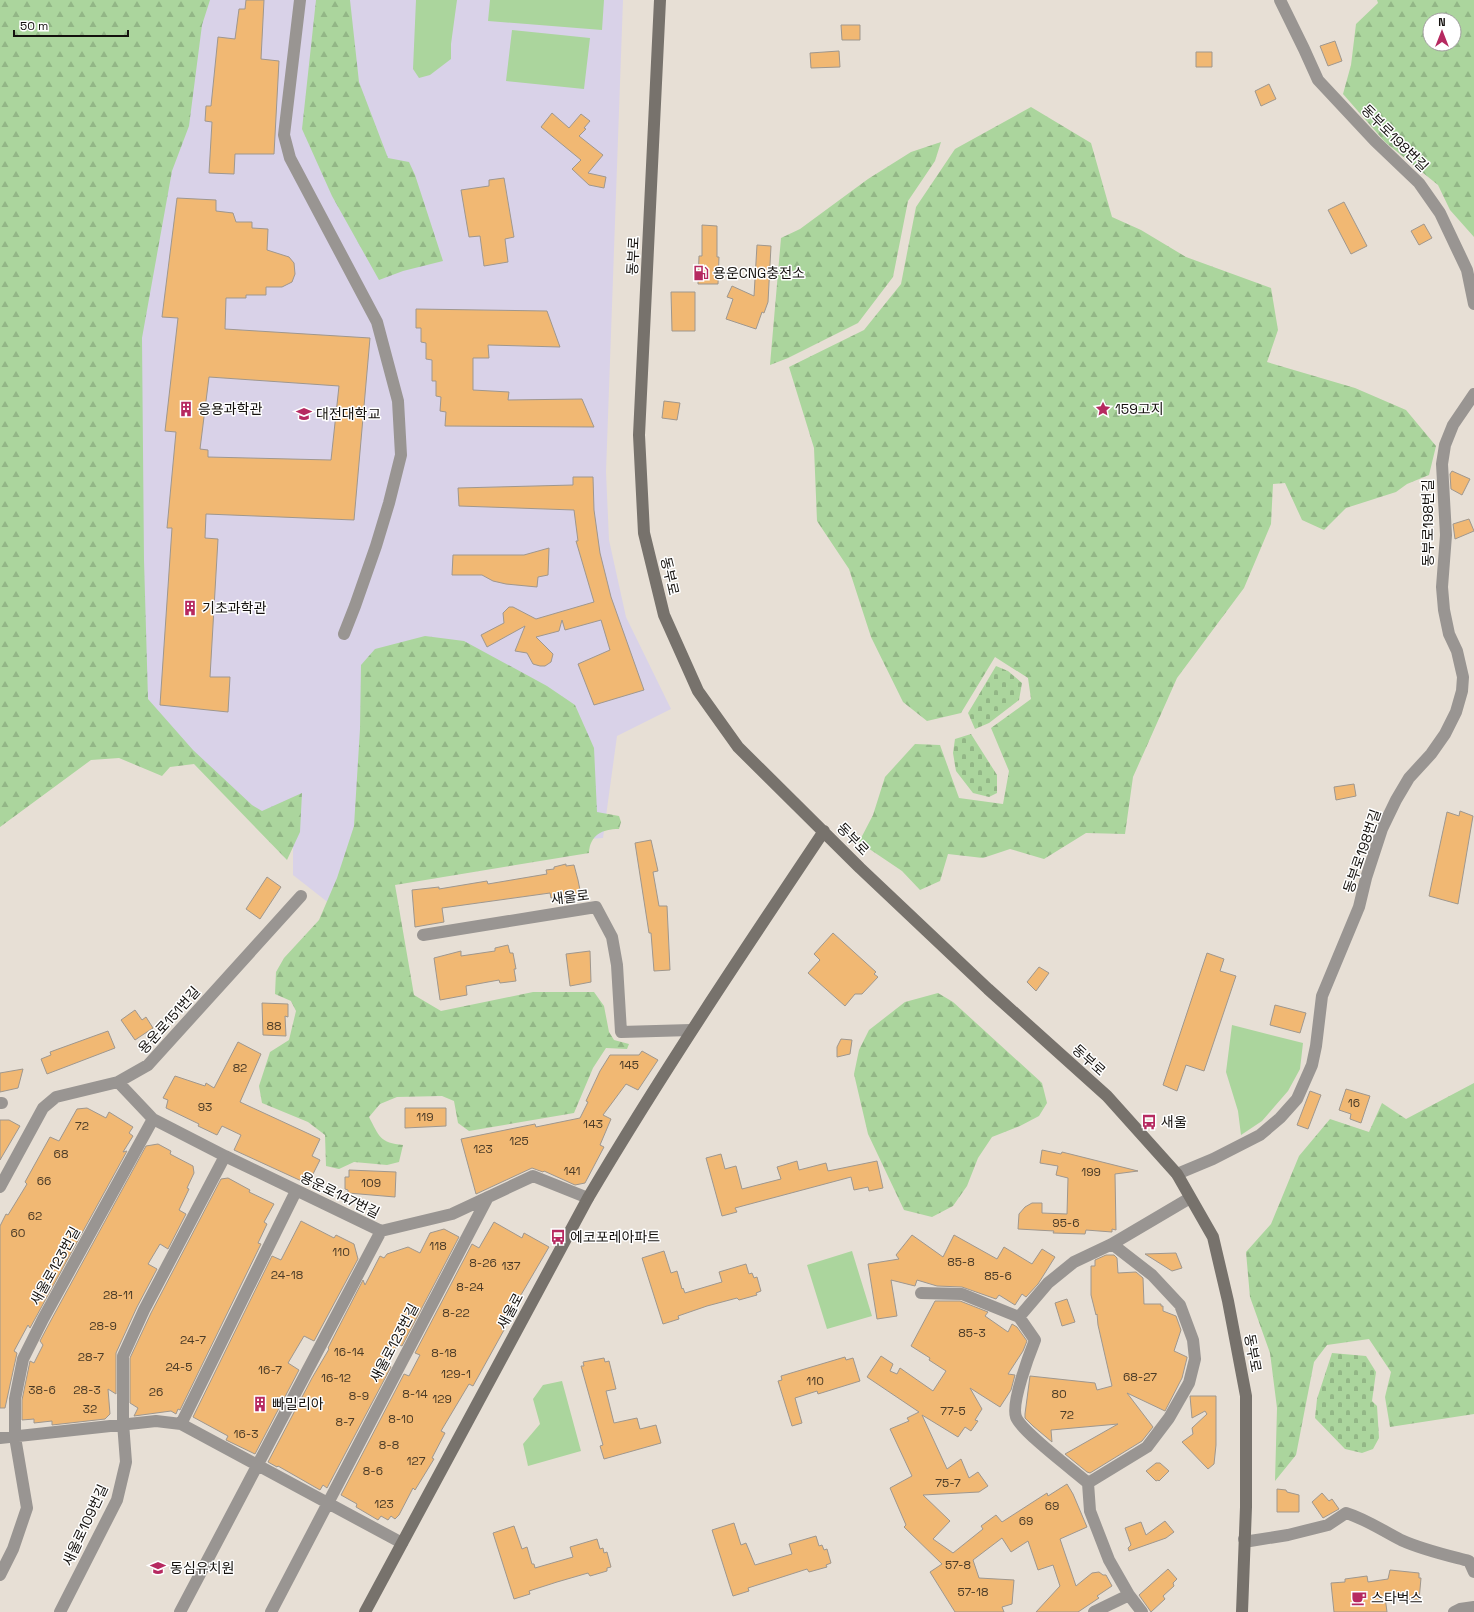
<svg xmlns="http://www.w3.org/2000/svg" width="1474" height="1612" viewBox="0 0 1474 1612" font-family="'Space Grotesk','Noto Sans KR',sans-serif">
<style>
.education{fill:#d9d2e8}
.green{fill:#abd59d}
.forest{fill:url(#forest-firs);fill-rule:evenodd}
.cemetery{fill:url(#cemetery-stones)}
.building{fill:#f1b873;stroke:#9f978e;fill-rule:evenodd}
.lines{fill:none;stroke-linecap:round;stroke-linejoin:round}
.street{stroke:#999592;stroke-width:12}
.secondary{stroke:#77726c;stroke-width:12}
.labels{text-anchor:middle;dominant-baseline:central;stroke-width:3;stroke-linejoin:round;paint-order:stroke}
.number-label{font-size:12px;fill:#4b3b27}
.street-label{font-size:14px;fill:#14110e;stroke:#fff}
.poi-label{font-size:14px;fill:#14110e;stroke:#fff;text-anchor:start}
</style>
<defs>
<pattern id="forest-firs" width="22" height="20" patternUnits="userSpaceOnUse"><rect width="22" height="20" fill="#abd59d"/><path d="M5 1l3.5 6h-7zM16 11l3.5 6h-7z" fill="#92b686"/></pattern>
<pattern id="cemetery-stones" width="16" height="16" patternUnits="userSpaceOnUse"><rect width="16" height="16" fill="#abd59d"/><path d="M2 7V4a2 2 0 0 1 4 0v3zM10 15v-3a2 2 0 0 1 4 0v3z" fill="#92b686"/></pattern>
</defs>
<rect width="100%" height="100%" fill="#e7dfd5"/>
<path class="education" d="M0,0H623L606,472L609,540L626,617L671,709L617,736L603,838L423,850L330,904L293,875V846L180,742L76,632Z"/>
<path class="green" d="M416,0H457L451,44V59L430,75L419,78L413,69Z
M490,0H604L602,30L488,21Z
M512,30L590,38L584,89L506,81Z
M1232,1025L1303,1043L1300,1069L1288,1091L1262,1121L1241,1135L1238,1111L1226,1072Z
M852,1251L872,1316L827,1329L807,1265Z
M562,1381L581,1451L528,1466L523,1444L540,1424L533,1399L543,1385Z"/>
<path class="forest" d="M0,0H210L202,25L189,126L172,171L142,338L144,560L148,699L193,750L252,805L262,811L302,793L300,832L287,860L194,764L170,767L162,776L119,758L91,760L0,827Z
M316,0H350L359,82L388,158L409,162L415,175L443,261L403,271L379,280L332,196L302,129Z
M1377,0H1474V237L1450,210L1438,185L1385,142L1343,94L1351,65L1356,24L1378,3ZM1430,20H1454V44H1430Z
M1031,107L1091,143L1112,217L1141,230L1186,257L1271,288L1278,330L1267,362L1355,388L1406,410L1436,446L1429,475L1407,484L1396,492L1346,508L1324,530L1302,520L1285,483L1273,484L1271,524L1244,588L1177,678L1133,777L1125,834L1086,833L1044,859L1010,849L983,858L948,854L940,881L920,890L902,871L859,842L873,815L885,777L915,744L940,745L959,798L1003,804L1009,771L991,728L1031,699L1028,678L995,657L961,713L927,721L903,702L871,637L849,569L817,521L814,448L789,367L864,330L901,284L916,207L955,149Z
M941,142L935,161L908,201L893,277L858,323L788,358L770,365L781,238L800,229L868,179L911,152Z
M425,636L464,641L547,686L575,705L594,748L597,812L619,816L621,822L619,829C602,829 590,835 589,853L395,885L414,995L441,1011L533,992H594L604,1006L609,1032L614,1040L629,1044L627,1049L606,1048L593,1068L574,1113L469,1131L458,1123L454,1101L442,1096L397,1097L380,1104L369,1117C379,1136 380,1143 403,1145L399,1162L387,1165L354,1162L339,1169L326,1166L325,1135L308,1122L262,1103L259,1086L270,1052L289,1040L296,1011L291,1001L275,994L276,972L284,958L319,920L337,878L354,826L360,729L361,665L375,649Z
M938,993L953,1002L1042,1083L1047,1103L1039,1116L1020,1126L992,1137L978,1158L967,1186L953,1206L932,1217L904,1210L868,1134L854,1074L859,1050L869,1030L905,1002Z
M1474,1083V1414L1390,1427L1385,1397L1391,1372L1369,1339L1327,1345L1314,1362L1296,1455L1275,1481L1277,1408L1270,1353L1250,1297L1246,1252L1271,1224L1299,1156L1330,1119L1369,1132L1382,1103L1406,1119Z"/>
<path class="cemetery" d="M996,666L1008,671L1022,683L1019,700L989,723L975,729L968,713Z
M971,734L997,775V793L989,797L973,793L956,771L953,753L955,739Z
M1332,1353L1366,1356L1376,1372L1372,1401L1377,1406L1379,1438L1373,1449L1362,1453L1345,1449L1315,1418L1317,1399Z"/>
<path class="building" d="M246,0H264L261,59L279,61L274,154H235L234,174L209,173L212,122L205,121L206,106H211L218,37L235,39L239,9H245Z
M841,25H860V40H842Z
M1335,41L1342,61L1328,66L1320,46Z
M839,51L840,67L811,68L810,53Z
M1196,52H1212V67H1196Z
M1269,84L1276,99L1261,106L1255,91Z
M552,113L569,128L581,114L590,121L584,128L586,129L579,136L603,155L588,173L606,177L604,188L589,185L572,169L581,160L541,127Z
M504,178L514,237L505,239L508,262L484,266L480,236L469,237L461,190L489,186V180Z
M177,198L216,200V211L233,213L236,222H252V228L268,229L267,250L289,257L294,263L295,274L292,282L282,287H266V295H246V298H226L225,329L370,338L354,520L206,514L205,538L218,539L210,677H230L228,712L160,705L172,528H167L176,432L165,431L178,318L162,317ZM209,377L339,386L331,460L208,457V450L200,449Z
M1344,202L1367,246L1351,254L1328,210Z
M1424,224L1432,238L1419,245L1411,231Z
M702,225L717,226V257H719L718,284H698L699,256H702Z
M757,245L771,246L768,302L764,313L762,312L756,329L726,319L733,299L727,297L732,286L754,296Z
M671,292H695V331H672Z
M416,309L547,311L560,347L488,345L489,358H473V390L509,392L508,400L582,399L594,427L445,426L446,412L440,411L441,397L436,396V381H432V360L426,359V343L421,342V328H416Z
M664,401L680,403L677,420L662,418Z
M1452,471L1470,479L1462,495L1451,489L1450,474Z
M573,477H593L594,510L600,553L611,597L644,690L594,705L578,664L610,650L601,620L565,630L562,620L559,631L536,637L553,654L551,662L545,666H540L533,664L527,653L515,651L525,626L487,647L481,635L504,623L503,613L509,607H513L536,619L594,602L576,541H578L574,510L459,506L458,488L573,485Z
M1469,519L1474,531L1455,539L1453,524Z
M549,548L548,575L538,577L537,587L506,584L493,581L482,575H452L453,555H524Z
M1354,784L1356,796L1336,800L1334,787Z
M1460,811L1473,816L1458,904L1429,896L1447,812L1459,816Z
M651,840L658,871L653,872L659,906H667L670,970L654,971L651,933H649L635,843Z
M566,864V866L574,865L578,880L581,895L574,896L575,899L561,902L560,899L554,900V897L551,898L550,893L442,908L444,922L415,927L412,890L439,887V889L487,881L488,884L547,874L546,870L554,869V867Z
M267,877L281,887L260,919L246,909Z
M833,933L876,972L874,974L878,977L862,994H855L845,1006L808,973L820,960L814,954Z
M508,945L510,953H513L516,969H514L516,981L500,983L499,980L466,986L467,995L440,1000L434,958L461,951V956L495,951V948Z
M590,951L591,982L570,986L566,954Z
M1207,953L1224,959L1220,971L1236,976L1204,1071L1186,1065L1177,1091L1163,1085Z
M1039,967L1049,973L1036,991L1027,982Z
M262,1003L288,1004V1017L285,1016L286,1036L263,1035Z
M1275,1005L1306,1013L1300,1033L1270,1025Z
M135,1010L142,1020L146,1017L153,1028L135,1040L121,1020Z
M108,1031L115,1048L47,1074L41,1059L51,1055L50,1052Z
M841,1039L852,1040L850,1054L837,1057V1047Z
M238,1042L261,1054L240,1102L320,1139L312,1156L320,1160L308,1184L234,1150L241,1135L222,1126L217,1135L198,1126L199,1124L166,1108L168,1100L163,1098L175,1076L205,1086L206,1083L214,1088Z
M642,1051L658,1060L638,1090L626,1084L603,1115L611,1119L600,1145L604,1147L585,1183L575,1185L544,1171L543,1172L532,1168L476,1194L461,1139L535,1124L536,1127L580,1118L588,1102L586,1101L600,1071L610,1055H639Z
M23,1069L18,1088L0,1092V1073Z
M1346,1089L1370,1096L1361,1123L1350,1119L1351,1114L1339,1110Z
M1310,1091L1321,1095L1308,1129L1297,1125Z
M87,1108L106,1118L109,1112L133,1127L129,1133L133,1136L123,1152L127,1151L30,1328L28,1325L14,1351L17,1353L5,1408H0V1226L6,1214L8,1215L27,1184L25,1182L50,1137L59,1141L77,1109Z
M405,1108H446V1126L405,1128Z
M0,1120H9L20,1126L0,1160Z
M158,1144L171,1151L170,1154L193,1166L194,1173L187,1188L189,1189L179,1210L186,1214L168,1249L160,1244L148,1264L157,1269L137,1307L116,1353V1394L108,1389L110,1414L105,1419L52,1425V1421L34,1423V1419L22,1420V1400L30,1361L34,1363L43,1345L40,1341L50,1322L146,1146Z
M1042,1150L1061,1154L1062,1152L1138,1171L1115,1174L1116,1230L1112,1229V1232L1086,1230L1085,1234L1053,1233L1054,1231L1018,1229L1019,1214L1025,1207L1032,1203H1042V1213L1067,1214L1068,1178L1056,1175L1058,1166L1040,1163Z
M721,1154L725,1169L736,1166L742,1189L781,1179L777,1167L797,1161L799,1170L826,1163L828,1171L877,1161L883,1188L869,1191L868,1187L854,1190L851,1177L735,1208L737,1212L722,1216L706,1158Z
M349,1170L396,1172L395,1197L348,1193V1190L345,1189V1177H349Z
M228,1178L250,1190L249,1192L274,1204L264,1222L267,1224L258,1243L261,1244L180,1410L178,1409L176,1414L171,1411L134,1416L138,1408L130,1403V1358L151,1313L221,1179Z
M301,1221L334,1238L336,1235L354,1244L358,1259L314,1341L304,1336L288,1363L299,1370L255,1454L226,1440L228,1436L193,1417L272,1256L281,1260Z
M494,1222L522,1238L524,1233L549,1247L501,1329L504,1330L473,1386L469,1384L441,1431L445,1433L432,1458L434,1459L415,1490L413,1488L399,1515L395,1519L391,1516L388,1520L381,1516L378,1520L356,1507L357,1504L341,1495L404,1374L409,1376L420,1355L415,1353L472,1244L479,1248Z
M444,1229L459,1237L402,1346L398,1344L386,1364L391,1367L327,1488L323,1485L320,1490L278,1466L277,1467L268,1462L312,1378L329,1349L328,1348L363,1280L365,1285L380,1256L384,1258L387,1254L408,1247L420,1253L430,1233Z
M912,1235L943,1257L954,1235L997,1259L1004,1247L1032,1264L1042,1249L1055,1257L1038,1284L1026,1297L1022,1294L1015,1305L999,1295L996,1299L962,1287L937,1286L917,1280L915,1286L891,1280L897,1316L877,1319L868,1264L899,1259L896,1255Z
M664,1251L671,1273L677,1271L682,1289L683,1288L685,1293L722,1282L719,1272L746,1264L749,1274L752,1273L754,1278L757,1277L761,1291L756,1293L757,1295L739,1300L737,1298L707,1306L678,1316L679,1319L663,1324L642,1258Z
M1176,1253L1182,1268L1172,1271L1145,1254Z
M1106,1255H1114L1117,1258L1118,1273L1136,1272L1143,1278L1144,1304H1161V1306H1163V1311L1176,1316L1181,1330L1174,1351L1187,1357V1358L1182,1378L1165,1411L1127,1393L1153,1427L1142,1441L1090,1473L1087,1472L1065,1454L1118,1424L1051,1430L1052,1442L1033,1426L1025,1418V1414L1030,1376L1095,1383L1097,1390L1112,1386L1098,1325L1097,1314L1096,1315L1091,1295V1266H1095V1260Z
M1067,1299L1075,1322L1062,1326L1055,1303Z
M935,1301H960L988,1312L985,1316L1008,1332L1012,1324L1017,1327L1027,1341L1023,1351L1008,1374L1015,1375L1011,1390L1000,1407L970,1388L982,1409L975,1420L978,1421L971,1431L965,1427L958,1437L922,1415L947,1469L961,1459L969,1478L978,1472L988,1486L979,1492L923,1495L950,1521L933,1539L953,1553L983,1529L981,1526L996,1515L1002,1522L1047,1493L1048,1496L1067,1484L1073,1494L1087,1527L1060,1539L1076,1586L1092,1573L1099,1572L1103,1575H1106L1112,1586L1097,1596L1099,1598L1078,1612H1036L1060,1586L1053,1565L1038,1570L1028,1541L1011,1552L1002,1538L973,1560L979,1578L1014,1580L1012,1604L1002,1607L1004,1612H955L930,1572L942,1564L904,1527L906,1525L890,1488L912,1476L890,1429L909,1421L907,1418L919,1412L867,1377L881,1356L893,1364L890,1371L897,1374L900,1368L933,1391L946,1371L929,1360L930,1358L911,1346Z
M845,1357L846,1360L853,1358L860,1381L818,1394L817,1391L795,1398L802,1423L792,1426L778,1381L782,1380L781,1376Z
M604,1358L605,1362L609,1361L616,1389L606,1391L614,1423L637,1418L640,1429L656,1425L661,1443L604,1459L600,1446L603,1445L581,1366H584L583,1362Z
M1190,1396H1216V1445L1214,1464L1208,1469L1182,1442L1193,1434L1192,1428L1207,1414L1205,1411L1192,1418Z
M1156,1463H1160L1169,1471L1159,1481L1158,1480L1156,1481L1146,1471Z
M1277,1489L1286,1490L1287,1492L1299,1495V1512H1277Z
M1322,1493L1329,1501L1332,1499L1339,1509L1323,1518L1312,1502Z
M1165,1521L1174,1532L1166,1538L1129,1551L1128,1548L1131,1545L1125,1528L1141,1522L1146,1535Z
M734,1523L741,1545L746,1543L755,1565L792,1554L789,1544L816,1536L819,1546L822,1545L824,1550L827,1549L831,1563L826,1565L827,1567L809,1572L807,1569L748,1588L749,1591L733,1596L712,1530Z
M514,1526L522,1549L527,1547L532,1564H534L535,1568L573,1557L570,1547L597,1539L600,1549L603,1548L604,1553L607,1552L611,1567L607,1568V1571L590,1576L588,1573L557,1582L529,1591L530,1594L514,1599L493,1533Z
M1168,1569L1177,1579L1173,1583L1174,1586L1163,1596L1165,1599L1151,1612L1139,1595Z
M1390,1570L1419,1573V1578H1421L1419,1600L1385,1597L1387,1612H1334L1331,1583L1345,1582V1579L1367,1576L1368,1582L1388,1579Z"/>
<g class="lines">
<path class="street" d="M300,0L284,135L290,158L377,322L398,401L401,455L389,503L376,546L355,606L344,634
M1280,0L1304,49L1318,80L1375,141L1419,183L1440,213L1467,270L1474,304
M423,935L596,907L612,937L617,965L621,1032L691,1030
M118,1082L153,1119L225,1156L381,1231L452,1214L533,1176L588,1198
M0,1103H2
M1177,1174L1213,1159L1260,1135L1280,1118L1297,1099L1312,1065L1316,1046L1322,996L1359,907L1366,878L1382,829L1396,800L1409,778L1431,754L1445,734L1456,712L1462,691L1463,677L1457,651L1449,634L1444,610L1442,587L1446,535L1442,464L1445,445L1453,425L1474,394
M0,1187L43,1108L56,1097L118,1082L148,1065L301,896
M921,1293L962,1294L1019,1317L1035,1340C1029,1355 1011,1403 1016,1417C1021,1431 1073,1470 1088,1483L1090,1511L1109,1560L1129,1595L1142,1612
M1019,1317L1048,1283L1074,1262L1112,1244L1190,1198
M181,1424L296,1191
M0,1438L156,1421L181,1424L402,1543
M1088,1483L1147,1447L1169,1418L1189,1383L1195,1359L1193,1340L1180,1305L1152,1275L1112,1244
M1244,1539L1250,1541L1288,1535L1328,1525L1346,1513C1366,1519 1383,1531 1401,1540C1423,1550 1446,1555 1469,1561L1474,1572
M0,1575L13,1549L27,1508L15,1437V1399L23,1359L43,1319L153,1119
M60,1612L117,1500L126,1462L123,1423V1356L144,1310L225,1156
M180,1612L381,1231
M271,1612L488,1197
M1094,1612L1129,1595
M1454,1612L1460,1609L1474,1607"/>
<path class="secondary" d="M660,0L639,435L644,533L664,615L698,691L738,747L860,868L988,989L1107,1096L1177,1174L1213,1237L1228,1301L1246,1396V1507L1242,1612
M365,1612L588,1198C662,1073 743,952 824,831"/>
</g>
<defs>
<g id="fuel-bare" transform="scale(1.2)"><path d="M-5.5-6h7V0h2V4h1.3V-2.5L3-4.5l.8-.8L6-3V5H2.5V1h-1V6h-7ZM-4.2-4.7v3.2H.2V-4.7Z" fill="#b62960" stroke="#fff" stroke-width="2.5" paint-order="stroke"/></g>
<g id="building-bare" transform="scale(1.2)"><path d="M-4-6H4V6H1V3H-1V6H-4ZM-2.5-4.3h1.7v1.8h-1.7ZM.8-4.3h1.7v1.8H.8ZM-2.5-1h1.7V.8h-1.7ZM.8-1h1.7V.8H.8Z" fill="#b62960" stroke="#fff" stroke-width="2.5" paint-order="stroke"/></g>
<g id="sight-bare" transform="scale(1.2)"><path d="M0-6L1.8-2.2L6-1.7L2.9 1.2L3.7 5.4L0 3.3L-3.7 5.4L-2.9 1.2L-6-1.7L-1.8-2.2Z" fill="#b62960" stroke="#fff" stroke-width="2.5" paint-order="stroke"/></g>
<g id="university-bare" transform="scale(1.2)"><path d="M0-5L7-2L0 1L-7-2ZM-4 1L0 2.5L4 1V4Q0 6-4 4Z" fill="#b62960" stroke="#fff" stroke-width="2.5" paint-order="stroke"/></g>
<g id="bus-bare" transform="scale(1.2)"><path d="M-5-6H5V4H4V6H2V4H-2V6H-4V4H-5ZM-3.5-4V0h7V-4ZM-3.5 1.2v1.5H-2V1.2ZM2 1.2v1.5H3.5V1.2Z" fill="#b62960" stroke="#fff" stroke-width="2.5" paint-order="stroke"/></g>
<g id="school-bare" transform="scale(1.2)"><path d="M0-5L7-2L0 1L-7-2ZM-4 1L0 2.5L4 1V4Q0 6-4 4Z" fill="#b62960" stroke="#fff" stroke-width="2.5" paint-order="stroke"/></g>
<g id="cafe-bare" transform="scale(1.2)"><path d="M-5.5-4.5H6V0H3Q3 3.5 0 3.5H-2.5Q-5.5 3.5-5.5 0ZM3-3.2v2h1.7v-2ZM-6 4.5H4V6H-6Z" fill="#b62960" stroke="#fff" stroke-width="2.5" paint-order="stroke"/></g>
</defs>
<g fill-rule="evenodd">
<use href="#fuel-bare" x="701" y="273"/>
<use href="#building-bare" x="186" y="409"/>
<use href="#sight-bare" x="1103" y="409"/>
<use href="#university-bare" x="304" y="414"/>
<use href="#building-bare" x="190" y="608"/>
<use href="#bus-bare" x="1149" y="1122"/>
<use href="#bus-bare" x="558" y="1237"/>
<use href="#building-bare" x="260" y="1404"/>
<use href="#school-bare" x="158" y="1568"/>
<use href="#cafe-bare" x="1359" y="1598"/>
</g>
<g class="labels">
<g class="number-label">
<text x="274" y="1026">88</text>
<text x="629" y="1065">145</text>
<text x="240" y="1068">82</text>
<text x="1354" y="1103">16</text>
<text x="205" y="1107">93</text>
<text x="425" y="1117">119</text>
<text x="593" y="1124">143</text>
<text x="82" y="1126">72</text>
<text x="519" y="1141">125</text>
<text x="483" y="1149">123</text>
<text x="61" y="1154">68</text>
<text x="572" y="1171">141</text>
<text x="1091" y="1172">199</text>
<text x="44" y="1181">66</text>
<text x="371" y="1183">109</text>
<text x="35" y="1216">62</text>
<text x="1066" y="1223">95-6</text>
<text x="18" y="1233">60</text>
<text x="438" y="1246">118</text>
<text x="341" y="1252">110</text>
<text x="961" y="1262">85-8</text>
<text x="483" y="1263">8-26</text>
<text x="511" y="1266">137</text>
<text x="287" y="1275">24-18</text>
<text x="998" y="1276">85-6</text>
<text x="470" y="1287">8-24</text>
<text x="118" y="1295">28-11</text>
<text x="456" y="1313">8-22</text>
<text x="103" y="1326">28-9</text>
<text x="972" y="1333">85-3</text>
<text x="193" y="1340">24-7</text>
<text x="349" y="1352">16-14</text>
<text x="444" y="1353">8-18</text>
<text x="91" y="1357">28-7</text>
<text x="179" y="1367">24-5</text>
<text x="270" y="1370">16-7</text>
<text x="456" y="1374">129-1</text>
<text x="1140" y="1377">68-27</text>
<text x="336" y="1378">16-12</text>
<text x="815" y="1381">110</text>
<text x="42" y="1390">38-6</text>
<text x="87" y="1390">28-3</text>
<text x="156" y="1392">26</text>
<text x="415" y="1394">8-14</text>
<text x="1059" y="1394">80</text>
<text x="359" y="1396">8-9</text>
<text x="442" y="1399">129</text>
<text x="90" y="1409">32</text>
<text x="953" y="1411">77-5</text>
<text x="1067" y="1415">72</text>
<text x="401" y="1419">8-10</text>
<text x="345" y="1422">8-7</text>
<text x="246" y="1434">16-3</text>
<text x="389" y="1445">8-8</text>
<text x="416" y="1461">127</text>
<text x="373" y="1471">8-6</text>
<text x="948" y="1483">75-7</text>
<text x="384" y="1504">123</text>
<text x="1052" y="1506">69</text>
<text x="1026" y="1521">69</text>
<text x="958" y="1565">57-8</text>
<text x="973" y="1592">57-18</text>
</g>
<g class="street-label">
<text transform="translate(1395 138) rotate(45)">동부로198번길</text>
<text transform="translate(633 256) rotate(-87)">동부로</text>
<text transform="translate(1428 523) rotate(-90)">동부로198번길</text>
<text transform="translate(670 576) rotate(77)">동부로</text>
<text transform="translate(853 839) rotate(46)">동부로</text>
<text transform="translate(1362 851) rotate(-71)">동부로198번길</text>
<text transform="translate(570 897) rotate(-7)">새울로</text>
<text transform="translate(169 1020) rotate(-48)">용운로151번길</text>
<text transform="translate(1089 1060) rotate(42)">동부로</text>
<text transform="translate(340 1195) rotate(26)">용운로147번길</text>
<text transform="translate(55 1266) rotate(-61)">새울로123번길</text>
<text transform="translate(510 1311) rotate(-62)">새울로</text>
<text transform="translate(394 1343) rotate(-62)">새울로123번길</text>
<text transform="translate(1253 1353) rotate(79)">동부로</text>
<text transform="translate(85 1525) rotate(-65)">새울로109번길</text>
</g>
<g class="poi-label">
<text x="713" y="273">용운CNG충전소</text>
<text x="198" y="409">응용과학관</text>
<text x="1115" y="409">159고지</text>
<text x="316" y="414">대전대학교</text>
<text x="202" y="608">기초과학관</text>
<text x="1161" y="1122">새울</text>
<text x="570" y="1237">에코포레아파트</text>
<text x="272" y="1404">빠밀리아</text>
<text x="170" y="1568">동심유치원</text>
<text x="1371" y="1598">스타벅스</text>
</g>
</g>
<g transform="translate(1442 32)"><circle r="19" fill="#ffffff" stroke="#a1a09f"/>
<path d="M0-3L7 15L0 10L-7 15Z" fill="#b62960"/>
<text y="-6" font-size="11" font-weight="bold" text-anchor="middle" fill="#14110e">N</text>
</g>
<path d="M14 30v6h114v-6" fill="none" stroke="#14110e" stroke-width="2"/>
<text x="20" y="30" font-size="12" fill="#14110e" stroke="#ffffff" stroke-width="3" paint-order="stroke">50 m</text>
</svg>
